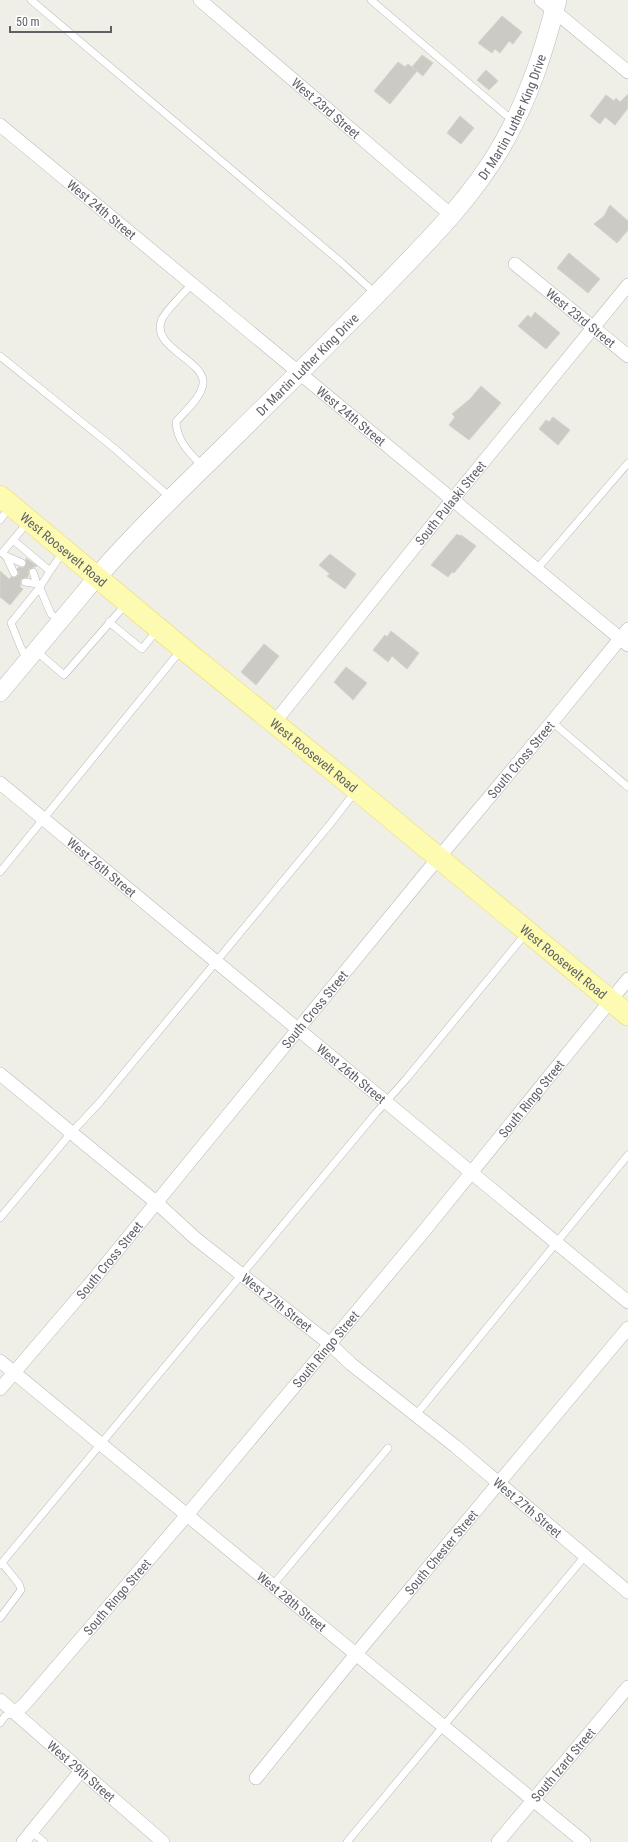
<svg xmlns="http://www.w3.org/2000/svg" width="628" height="1842" viewBox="0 0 628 1842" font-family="'Roboto Condensed',sans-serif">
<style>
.building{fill:#cccac4;stroke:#d5d2c6}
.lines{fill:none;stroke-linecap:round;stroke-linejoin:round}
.service-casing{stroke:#b7b8bd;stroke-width:8}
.minor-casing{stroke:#b7b8bd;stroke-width:14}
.tertiary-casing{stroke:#b7b8bd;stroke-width:18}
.secondary-casing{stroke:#b8bac0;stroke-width:20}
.primary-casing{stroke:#ecda64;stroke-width:22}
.service{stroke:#fff;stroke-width:7}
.minor{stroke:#fff;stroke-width:13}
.tertiary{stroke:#fff;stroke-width:17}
.secondary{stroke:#fff;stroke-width:19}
.primary{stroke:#fcfbb1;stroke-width:21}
.labels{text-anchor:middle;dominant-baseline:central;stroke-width:3;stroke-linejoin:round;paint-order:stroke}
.street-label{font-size:13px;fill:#5f6167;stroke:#fff}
</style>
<rect width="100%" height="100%" fill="#f0efe7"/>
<path class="building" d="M502,16L522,32L513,44L509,41L500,53L495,49L492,53L478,43Z
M422,55L433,63L423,76L412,67Z
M398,62L405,67L408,64L417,71L390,104L374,91Z
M486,70L498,81L489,90L477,80Z
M628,94V108L615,125L605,117L600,124L590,116L606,95L614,101L616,98L620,102Z
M460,116L474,128L461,144L447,133Z
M610,205L628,221V230L617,243L594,224L604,216Z
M569,253L600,279L588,293L557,268Z
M535,312L560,333L546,349L518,326L528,315L531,318Z
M481,386L501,403L469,440L449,425L455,417L452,414L470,399Z
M553,417L570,430L558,445L539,429L546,420L549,422Z
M457,534L460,536L461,535L476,546L454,573L452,572L448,577L431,565Z
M330,554L356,574L345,589L327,576L330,574L319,565Z
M26,558L37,566L29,569L28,577L21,579L20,587L23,589L10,605L0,597V571L9,579L11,577H16L19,574L17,569L19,567L23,568L26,565Z
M391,631L419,653L407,669L392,656L388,662L373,650L385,635L387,637Z
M264,644L279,656L256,685L241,672Z
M346,667L367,683L353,700L334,682Z"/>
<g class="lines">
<g class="service-casing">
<path id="service" d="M31,0L342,263L376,294
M371,0L513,121
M192,284C185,292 167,309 162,319C149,348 206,360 203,384C201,398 184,412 176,422C177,442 190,453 203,467
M0,356L114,448L171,498
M0,520L10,507
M13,540L50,571L40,587L11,623L21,648L27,659
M6,556L22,563
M537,569L628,463
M50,571L63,552
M14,573L6,556L2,553L28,522
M25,582L37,584L33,572
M39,586L51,614L60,621
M109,622L142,649L158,629
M36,651L64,675L126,604
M552,722L628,787
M0,872L181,650
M0,1218L71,1133L100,1102L331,823L355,792
M415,1416L628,1155
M0,1565L376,1113L407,1078L527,932
M272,1586L388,1448
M0,1618L21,1590L19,1584L2,1563
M0,1723L5,1716L15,1712
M32,1832L44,1842
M347,1842L585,1556"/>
</g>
<g class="minor-casing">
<g id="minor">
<path id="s1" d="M200,0L451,215"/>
<path d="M541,0L628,72"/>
<path id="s2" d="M0,125L628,645"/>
<path id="s3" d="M515,264L628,356"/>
<path id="s4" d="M274,723L453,499L628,285"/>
<path id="s5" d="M0,783L628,1302"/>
<path id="s6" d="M0,1074L157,1203L195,1238L330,1344L351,1364L455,1446L628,1592"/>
<path id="s7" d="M0,1361L584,1842"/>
<path id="s8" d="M0,1389L89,1285L425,874L552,722L628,629"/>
<path id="s9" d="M0,1700L163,1842"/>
<path id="s10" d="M15,1712L24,1705L187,1515L424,1231L628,979"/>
<path id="s11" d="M256,1778L356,1654L628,1328"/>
<path d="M23,1842L80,1772"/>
<path id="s12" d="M498,1842L628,1687"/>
</g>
</g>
<g class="tertiary-casing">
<path id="tertiary" d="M0,693L97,577"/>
</g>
<g class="secondary-casing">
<g id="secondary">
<path id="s13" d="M97,577C137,531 182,488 226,445C276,396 326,346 375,296C420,249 468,204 501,147C528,101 544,51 557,0"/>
</g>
</g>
<g class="primary-casing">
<g id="primary">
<path id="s14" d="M0,496L182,648L357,790L628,1015"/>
</g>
</g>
<use href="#service" class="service"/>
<use href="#minor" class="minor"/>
<use href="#tertiary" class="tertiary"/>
<use href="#secondary" class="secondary"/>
<use href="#primary" class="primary"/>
</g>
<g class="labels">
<g class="street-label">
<text stroke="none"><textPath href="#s1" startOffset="166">West 23rd Street</textPath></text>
<text stroke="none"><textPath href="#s13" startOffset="623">Dr Martin Luther King Drive</textPath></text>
<text stroke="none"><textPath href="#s2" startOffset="132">West 24th Street</textPath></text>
<text stroke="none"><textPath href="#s3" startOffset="85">West 23rd Street</textPath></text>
<text stroke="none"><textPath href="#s13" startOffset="299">Dr Martin Luther King Drive</textPath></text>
<text stroke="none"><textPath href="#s2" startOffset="456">West 24th Street</textPath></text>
<text stroke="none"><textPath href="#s4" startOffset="282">South Pulaski Street</textPath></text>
<text stroke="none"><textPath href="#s14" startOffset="83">West Roosevelt Road</textPath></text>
<text stroke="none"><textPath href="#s14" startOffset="407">West Roosevelt Road</textPath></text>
<text stroke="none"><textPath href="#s8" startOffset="817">South Cross Street</textPath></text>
<text stroke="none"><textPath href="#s5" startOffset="132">West 26th Street</textPath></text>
<text stroke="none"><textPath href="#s14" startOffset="731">West Roosevelt Road</textPath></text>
<text stroke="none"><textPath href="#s8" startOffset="493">South Cross Street</textPath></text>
<text stroke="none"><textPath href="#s5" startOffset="456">West 26th Street</textPath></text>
<text stroke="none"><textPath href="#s10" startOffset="802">South Ringo Street</textPath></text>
<text stroke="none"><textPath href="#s8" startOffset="169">South Cross Street</textPath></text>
<text stroke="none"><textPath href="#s6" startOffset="359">West 27th Street</textPath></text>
<text stroke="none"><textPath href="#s10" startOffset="478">South Ringo Street</textPath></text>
<text stroke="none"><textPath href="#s6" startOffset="683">West 27th Street</textPath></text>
<text stroke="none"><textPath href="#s11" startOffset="292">South Chester Street</textPath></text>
<text stroke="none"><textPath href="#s10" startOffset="154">South Ringo Street</textPath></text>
<text stroke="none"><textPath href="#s7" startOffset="378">West 28th Street</textPath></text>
<text stroke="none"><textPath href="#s12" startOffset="101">South Izard Street</textPath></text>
<text stroke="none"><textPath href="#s9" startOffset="108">West 29th Street</textPath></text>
</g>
</g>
<path d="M10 26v6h101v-6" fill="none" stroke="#5f6167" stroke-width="2"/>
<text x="16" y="26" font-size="12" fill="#5f6167" stroke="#ffffff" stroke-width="3" paint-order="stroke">50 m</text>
</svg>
